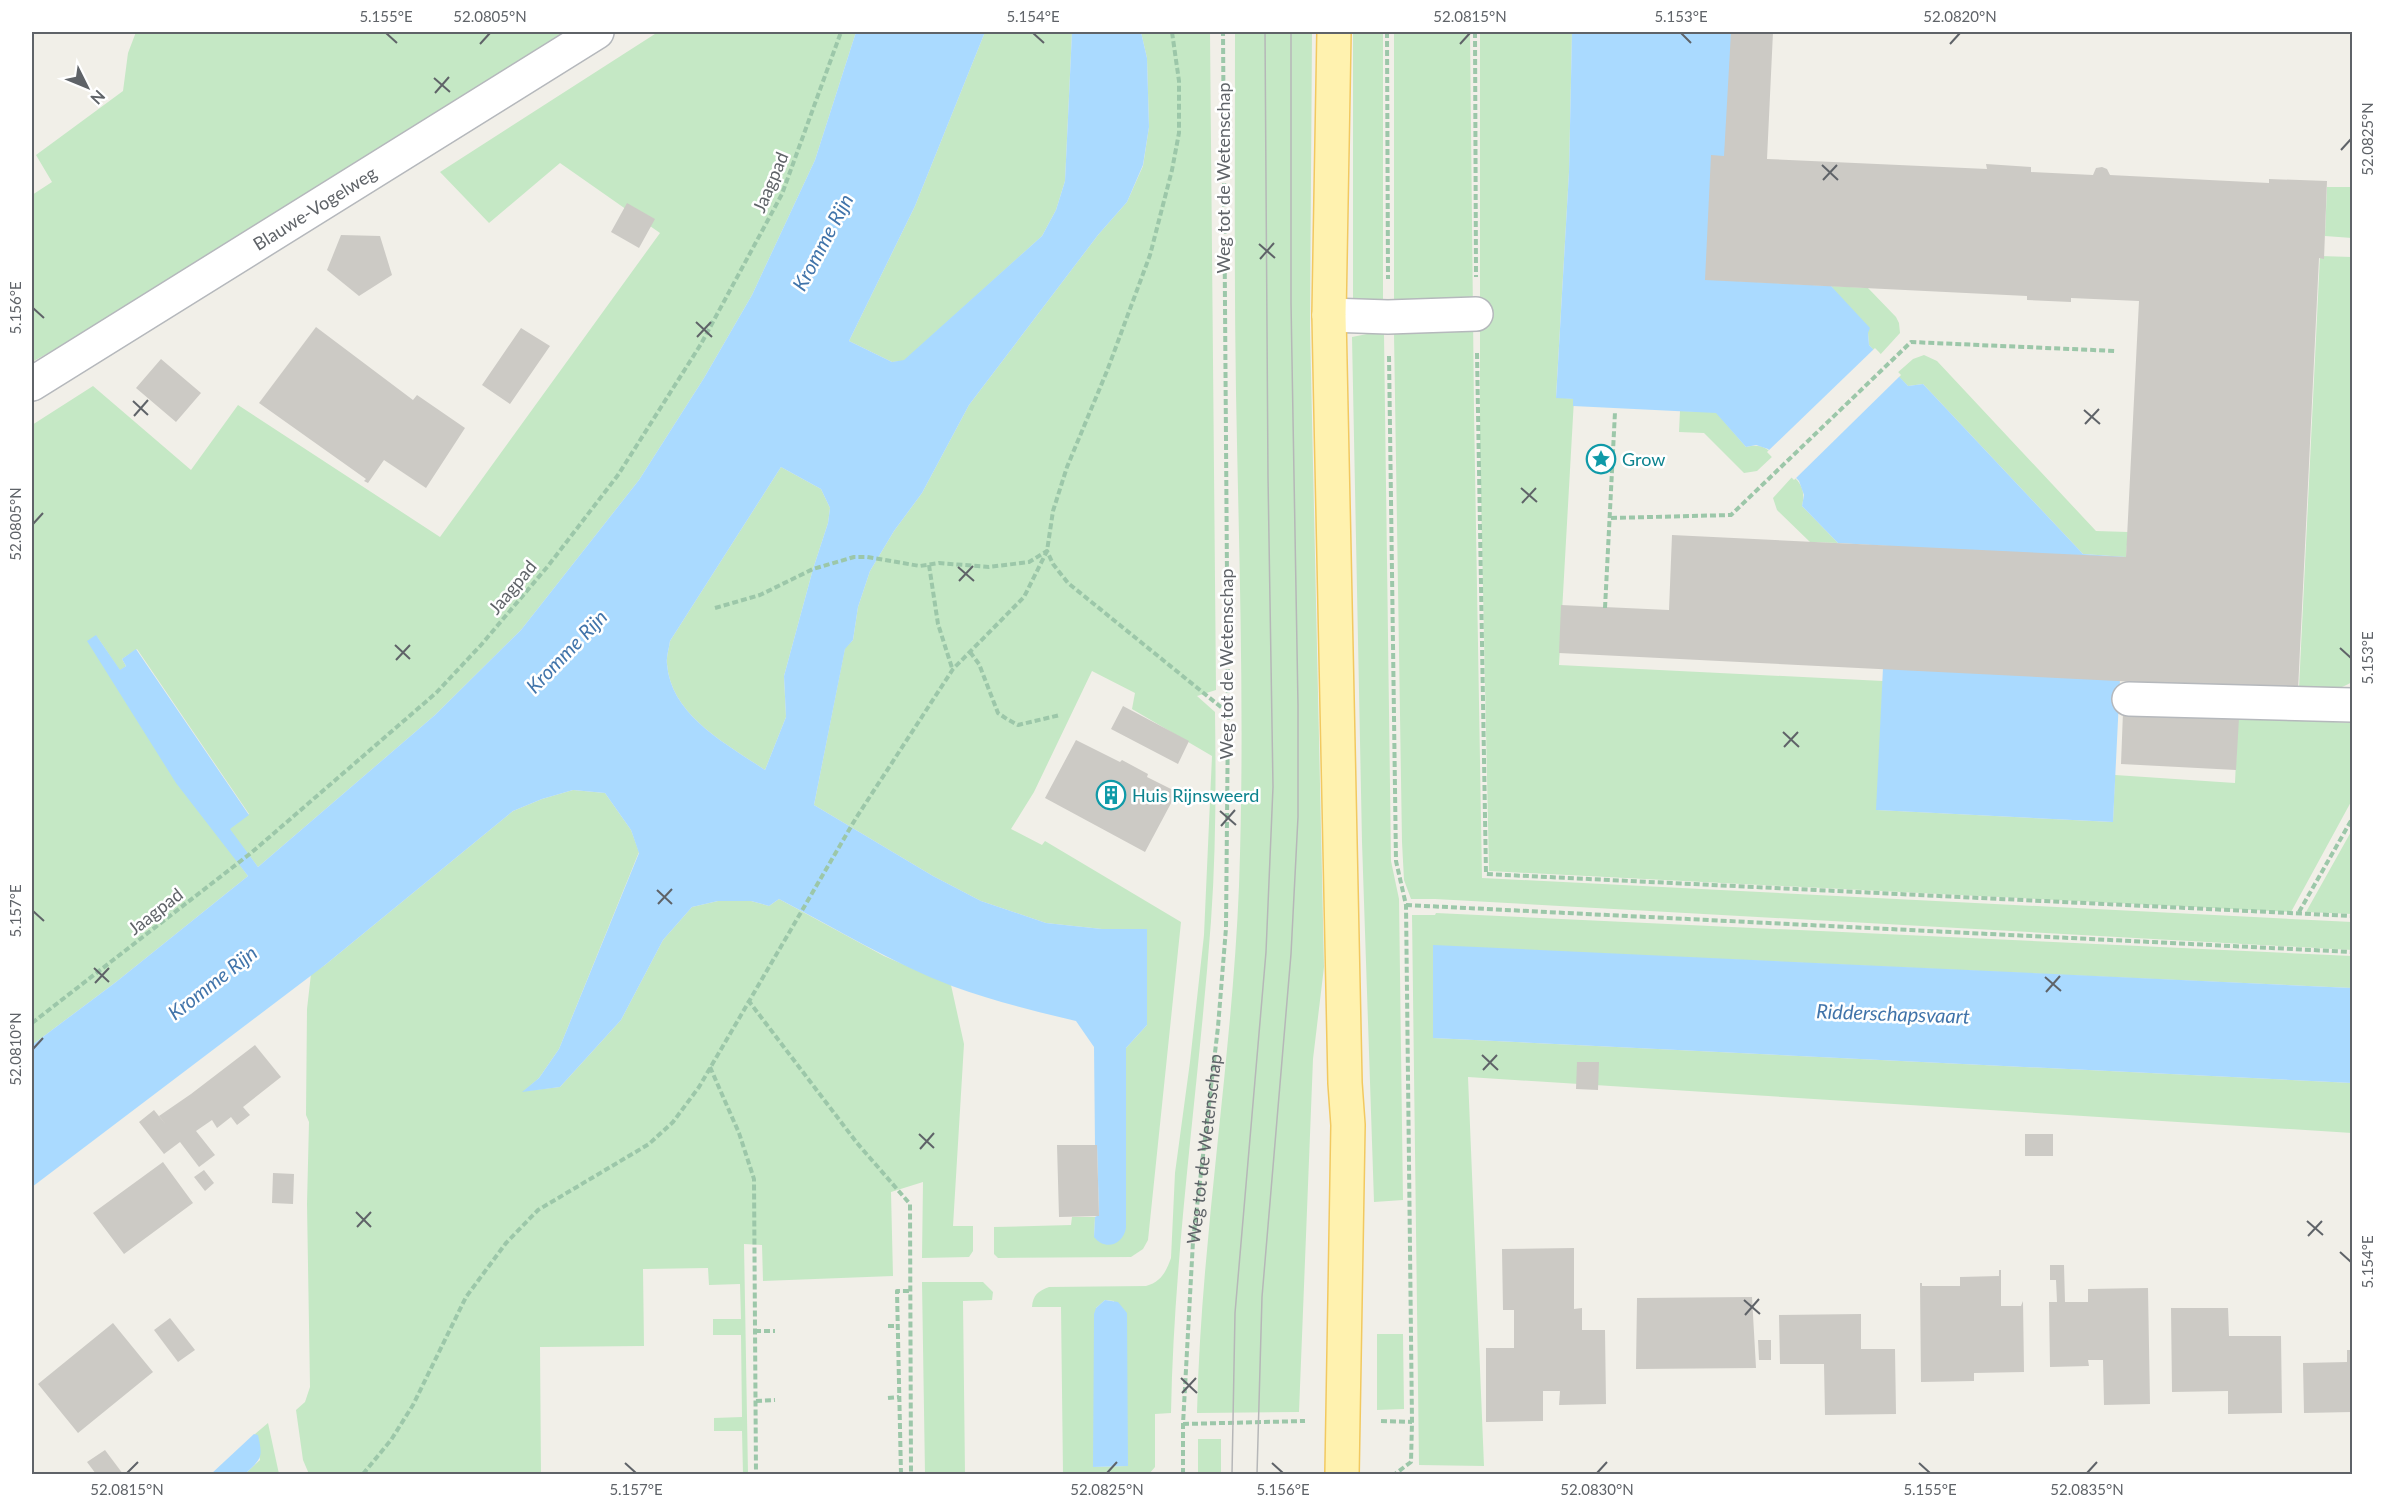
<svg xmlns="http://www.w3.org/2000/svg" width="2384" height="1506" viewBox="0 0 2384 1506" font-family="Lato,sans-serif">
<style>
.green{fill:#c5e8c5;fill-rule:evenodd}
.water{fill:#aadaff;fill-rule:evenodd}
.pier{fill:#f1efe8}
.building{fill:#cccac5}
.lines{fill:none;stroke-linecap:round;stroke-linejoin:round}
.minor-casing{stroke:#b5b8bc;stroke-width:36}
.major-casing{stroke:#f2c960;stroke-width:36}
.path{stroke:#9cc7a9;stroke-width:4;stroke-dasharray:6 3;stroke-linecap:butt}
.minor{stroke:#fff;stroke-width:33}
.major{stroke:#fff2af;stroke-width:33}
.tram{stroke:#b6b7b8;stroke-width:1.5}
.ticks{fill:none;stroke:#5f6368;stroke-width:2}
.labels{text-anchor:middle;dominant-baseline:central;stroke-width:5;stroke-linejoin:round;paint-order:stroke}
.street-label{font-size:18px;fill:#5f6368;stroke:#fff}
.culture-label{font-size:18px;fill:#0d838f;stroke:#fff;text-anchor:start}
.water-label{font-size:20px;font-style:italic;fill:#4174aa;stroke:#fff}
.neatline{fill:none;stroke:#5f6368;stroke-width:2}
.ticks-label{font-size:15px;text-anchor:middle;fill:#5f6368}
</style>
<rect width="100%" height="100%" fill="#f1efe8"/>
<path class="green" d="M136,32H566L115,316L32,362V195L52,182L36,155L123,91L128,53Z
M658,32H856L815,160L752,295L704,378L639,480L521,630L435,715L258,867L229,829L249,814L137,649L122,659L126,666L120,671L96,635L226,846L248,876L116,982L32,1045V425L93,386L191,470L238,405L440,537L660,233L560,163L489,223L440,172Z
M985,32H1072L1065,181L1056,210L1042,236L904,361L892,362L849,341L915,206Z
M1141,32H1210L1216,690L1197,696L1215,712C1216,781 1216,852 1211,921C1199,1085 1174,1248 1171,1413L1155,1414V1467L1149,1474H1063L1061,1307H1032C1033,1295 1038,1291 1049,1287L1146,1286C1161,1282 1166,1272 1171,1258L1175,1173L1190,1062L1204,935L1212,756L1132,709L1135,693L1092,671L1034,792L1011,829L1042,845L1045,841L1181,922L1148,1240L1143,1249L1131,1257L998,1258L994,1254V1227L1071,1225L1072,1217H1095L1094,1237L1126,1228V1048L1147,1025V929H1102L1046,923L981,901L933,876L814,805L845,648L853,640L858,607L870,571L894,531L922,493L969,405L1098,235L1127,202L1143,166L1149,127L1147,58ZM1105,1300L1114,1301L1128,1466L1094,1467L1096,1308Z
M1235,32H1312L1310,327L1324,967L1313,1059L1299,1412L1197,1413C1201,1237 1232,1062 1239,886C1245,722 1239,557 1236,393C1234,273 1235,152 1235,32Z
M1353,32H1383V300L1353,299Z
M1394,32H1470L1474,410L1482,878L2352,922V950L1435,899H1411L1404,880L1402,842L1394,334Z
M1480,32H1572L1569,172L1556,397L1574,399L1559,665L1883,681L1877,810L2113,822L2115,775L2235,783L2238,717L2352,723V800L2291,912L1489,871L1480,447Z
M2327,187H2352V238L2325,236Z
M2320,256L2352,257V682C2335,693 2319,690 2299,688Z
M1831,286L1868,288L1896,317L1899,323L1900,333L1879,356L1869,345L1868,333Z
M1372,333L1384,334L1391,861L1399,899L1403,1200L1374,1202L1362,842L1352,337Z
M1924,355L1937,361L2096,531L2128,532L2126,557L2083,554L1923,384L1908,386L1896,374L1913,359Z
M1680,411L1716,412L1746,447C1758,444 1765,446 1774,455L1757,471L1744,473L1704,433L1679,432Z
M781,467L821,489L830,508L828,523L813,569L784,676L786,717L765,770C727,744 671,716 667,664C666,657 669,649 670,641Z
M1793,476C1803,485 1805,493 1802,506L1838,543L1810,542L1777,510L1773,498Z
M573,790L605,793L631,830L639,852L559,1049L539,1078L524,1091L560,1087L621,1020L663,940L692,907L718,901H751L769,906L779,899L884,956L951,985L964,1044L953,1226H973V1251L969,1257L922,1258L923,1182L891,1192L893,1276L763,1281L762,1245L744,1244L748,1474H743L742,1431H714V1418L742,1417L741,1335H713V1319H741L740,1284L709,1285L708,1268L643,1269L644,1346L540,1347L541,1474H309L303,1460L296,1410L305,1402L310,1387L307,1204L309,1122L306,1115L307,1009L311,974L325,965L513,811L542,799Z
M2352,830V914L2306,912Z
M1436,913L2352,956V988L1433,946V1038L2352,1083V1133L1468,1077L1484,1466L1419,1465L1412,915H1435Z
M922,1282H983L993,1292L992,1300L963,1301L965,1474H925Z
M1377,1334H1403L1404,1409L1377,1410Z
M268,1423L279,1474H245L260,1460L255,1434Z
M1198,1439H1221V1474H1198Z"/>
<path class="water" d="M856,32H985L915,206L849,341L892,362L904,360L1042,236L1056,210L1065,181L1072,32H1141L1147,58L1149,127L1143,165L1127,202L1098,235L969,405L922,493L894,531L870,571L858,607L853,640L845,649L814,805L933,876L981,901L1046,923L1102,929H1147V1025L1126,1048V1228C1123,1245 1105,1251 1094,1237L1095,1217L1099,1215L1097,1145H1095L1094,1047L1076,1021C1034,1011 993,1001 952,986C892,963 837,929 779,899L769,906L751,901H718L692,907L663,940L621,1020L560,1087L522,1092L539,1078L559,1049L639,853L631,830L605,793L573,790L542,799L513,811L325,965L32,1187V1045L116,982L248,876L176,783L87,641L96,635L120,670L126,666L122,659L136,649L249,815L230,829L258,867L435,715L521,630L639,480L704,378L752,295L815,160ZM781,467L821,489L830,508L828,523L813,569L784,676L786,717L765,770C727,744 671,716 667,664C666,657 669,649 670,641Z
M1572,32H1732L1720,280L1831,286L1870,328L1868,333L1869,345L1908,386L1923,384L2083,554L2126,557L2113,822L1876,810L1889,546L1838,543L1802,506L1804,495L1799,481L1768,449L1756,445L1746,447L1716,413L1573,406V399L1556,398L1569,172Z
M1433,945L2352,988V1083L1433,1038Z
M1105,1300L1118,1302L1127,1313L1128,1466L1093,1467L1094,1314L1096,1308Z
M254,1434L258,1435C263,1458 262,1458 245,1474H211Z"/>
<path class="pier" d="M1875,348L1901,375L1794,480L1767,452Z"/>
<path class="building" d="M1731,32H1773L1767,159L1987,169L1986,164L2031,167V172L2093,175L2096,168L2102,167L2107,169L2110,175L2269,183V179L2327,181L2324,259L2319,258L2298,690L1559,653L1561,605L1669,610L1672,535L2126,557L2139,301L2071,298V302L2027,300V296L1705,280L1711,155L1724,156Z
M627,203L655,219L639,248L611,232Z
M341,235L380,236L392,275L359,296L327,270Z
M316,327L413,400L417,395L465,428L426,488L384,460L368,483L364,481L366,479L259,403Z
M521,328L550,346L510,404L482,385Z
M161,359L201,393L176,422L136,388Z
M1123,706L1189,741L1178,764L1111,729Z
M2123,712L2239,718L2236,770L2121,764Z
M1076,740L1120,762L1122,760L1148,774L1147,777L1177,792L1145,852L1045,798Z
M255,1045L281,1077L243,1107L250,1115L237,1125L231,1117L217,1128L212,1120L196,1131L215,1155L199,1167L180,1142L164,1154L139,1122L154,1110L166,1125L159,1116L191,1094Z
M1577,1062H1599L1598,1090L1576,1089Z
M2025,1134H2053V1156H2025Z
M1057,1145H1097L1099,1216L1059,1217Z
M163,1162L193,1203L124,1254L93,1213Z
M204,1170L214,1183L205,1191L194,1177Z
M273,1173L294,1174L293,1204L272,1203Z
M1574,1248V1309L1582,1308V1330H1605L1606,1404L1559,1405L1560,1391H1543V1421L1486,1422V1348H1514V1310H1503L1502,1249Z
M2050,1265H2064L2065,1302H2088V1289L2148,1288L2150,1404L2104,1405L2103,1360H2088L2089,1366L2050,1367L2049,1302H2057L2056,1280H2050Z
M1999,1270H2001V1306H2021L2023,1301L2024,1372L1974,1373V1381L1921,1382L1920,1283H1922V1286H1960V1277L1999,1276Z
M1752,1297L1756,1368L1636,1369L1637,1298Z
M2171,1308H2228L2229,1336H2281L2282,1413L2228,1414V1391L2172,1392Z
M1861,1314V1349H1895L1896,1414L1825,1415L1824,1364H1780L1779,1315Z
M170,1318L195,1350L178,1362L154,1330Z
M113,1323L153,1372L78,1433L38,1384Z
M1758,1340H1771V1360H1759Z
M2347,1350H2352V1412L2304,1413L2303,1363L2347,1362Z
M105,1450L123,1474H96L87,1462Z"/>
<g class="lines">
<g class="minor-casing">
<g id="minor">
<path d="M1329,315L1388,317L1476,314"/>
<path id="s2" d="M32,384L597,32"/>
<path d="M2129,699L2352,705"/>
</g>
</g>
<g class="major-casing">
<path id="major" d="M1334,32L1329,315L1345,1083L1348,1125L1342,1474"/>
</g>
<g class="path">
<path d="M1387,32L1388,279"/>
<path d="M1475,32L1476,277"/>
<path d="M1477,353L1486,874L2352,916"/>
<path d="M1389,356L1396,861L1406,905L1412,1422L1411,1462L1395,1474"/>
<path d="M1611,518L1731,515L1911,342L2116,351"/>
<path d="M929,565L938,624L952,668"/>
<path d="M715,608L760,595L813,569L854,557H867L920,566L939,563L989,567L1029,562L1047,551L1053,564L1068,583L1227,712"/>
<path d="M1605,608L1615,412"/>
<path d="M970,652L979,664L998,713L1007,719L1018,725L1060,715"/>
<path d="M1406,905L2352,952"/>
<path d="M2299,912L2352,819"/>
<path d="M748,1000L857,1143L910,1204L911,1474"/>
<path d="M32,1023L251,853L436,693L481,645L548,566L618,475L701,344L782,194L841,32"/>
<path d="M710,1067L739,1133L754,1179L756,1474"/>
<path d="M888,1326H897"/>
<path d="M755,1331H775"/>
<path d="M888,1398L899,1397"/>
<path d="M756,1401L775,1400"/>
<path d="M1381,1421L1412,1422"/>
<path d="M1183,1424L1305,1421"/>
<path d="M363,1474L391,1440L413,1405L466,1297L506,1243L538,1210L649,1144L673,1122L699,1087L856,818L953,669L1024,597L1047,551L1053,511L1067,467L1107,371L1150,255L1172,170L1179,133V81L1172,32"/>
<path d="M901,1474L897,1291H910"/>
<path id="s1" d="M1183,1474V1424L1193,1241L1218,1027L1226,928L1228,712L1223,32"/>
</g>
<use href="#minor" class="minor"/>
<use href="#major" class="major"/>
<path class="tram" d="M1232,1474L1235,1313L1266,952L1273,787L1268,477L1265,32
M1257,1474L1262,1297L1291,954L1298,817V705L1291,303V32"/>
</g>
<path class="ticks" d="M386,33L397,43M1033,33L1044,43M1681,33L1691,43M480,44L490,33M1460,44L1470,33M1950,44L1960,33M434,78L450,92M435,93L449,77M2341,150L2351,139M1822,165L1838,180M1823,180L1837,165M1259,244L1275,258M1260,259L1274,243M33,308L44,318M696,322L712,337M697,337L711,322M133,401L148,415M2084,410L2100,424M134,416L148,400M2085,424L2099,409M1521,488L1537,502M1522,503L1536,488M33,524L43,513M958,567L974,581M959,581L973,566M395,645L410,659M2340,648L2351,658M396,660L410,645M1783,732L1799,747M1784,747L1798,732M1220,811L1236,825M1221,826L1235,810M657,890L672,904M658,904L672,889M33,911L44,921M94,968L109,982M2045,977L2061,991M95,983L109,968M2046,992L2060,976M33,1049L43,1038M1482,1055L1498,1070M1483,1070L1497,1055M919,1134L934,1148M920,1149L934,1133M356,1212L371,1227M2307,1221L2323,1235M357,1227L371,1212M2308,1236L2322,1221M2340,1252L2351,1262M1744,1300L1760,1314M1745,1315L1759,1299M1181,1378L1197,1393M1182,1393L1196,1378M625,1463L636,1473M1272,1463L1283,1473M1919,1463L1930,1473M127,1473L138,1462M1107,1473L1117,1462M1597,1473L1607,1462M2087,1473L2097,1462"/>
<defs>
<g id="sight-ring" transform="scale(1.5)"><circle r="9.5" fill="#fff" stroke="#0f9aa8" stroke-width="1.5"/><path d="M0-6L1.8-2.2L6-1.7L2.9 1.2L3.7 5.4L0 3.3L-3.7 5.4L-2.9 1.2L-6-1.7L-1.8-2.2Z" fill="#0f9aa8"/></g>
<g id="building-ring" transform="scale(1.5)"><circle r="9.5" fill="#fff" stroke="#0f9aa8" stroke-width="1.5"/><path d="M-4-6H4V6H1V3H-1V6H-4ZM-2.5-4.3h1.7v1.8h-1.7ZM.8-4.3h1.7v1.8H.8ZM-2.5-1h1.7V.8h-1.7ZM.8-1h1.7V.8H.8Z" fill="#0f9aa8"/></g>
</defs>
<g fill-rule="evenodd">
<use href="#sight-ring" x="1601" y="459"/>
<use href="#building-ring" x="1111" y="795"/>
</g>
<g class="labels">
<g class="street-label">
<text transform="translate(1223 178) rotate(-90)">Weg tot de Wetenschap</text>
<text transform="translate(770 182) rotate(-67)">Jaagpad</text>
<text stroke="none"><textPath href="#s2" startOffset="333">Blauwe-Vogelweg</textPath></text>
<text transform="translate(512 587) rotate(-50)">Jaagpad</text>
<text transform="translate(1226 664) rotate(-90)">Weg tot de Wetenschap</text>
<text transform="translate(155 911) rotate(-38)">Jaagpad</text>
<text stroke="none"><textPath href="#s1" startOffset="326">Weg tot de Wetenschap</textPath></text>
</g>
<g class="culture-label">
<text x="1622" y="459">Grow</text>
<text x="1132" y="795">Huis Rijnsweerd</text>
</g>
<g class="water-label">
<text transform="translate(822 242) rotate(-62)">Kromme Rijn</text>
<text transform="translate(566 651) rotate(-46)">Kromme Rijn</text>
<text transform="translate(212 982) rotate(-38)">Kromme Rijn</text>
<text transform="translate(1893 1013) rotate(2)">Ridderschapsvaart</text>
</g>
</g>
<rect width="2384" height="1506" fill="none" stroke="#ffffff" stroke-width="66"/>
<g transform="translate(87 87) rotate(133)" stroke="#ffffff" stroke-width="4.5" paint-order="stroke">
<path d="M0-4.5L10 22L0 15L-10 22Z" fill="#5f6368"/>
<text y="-9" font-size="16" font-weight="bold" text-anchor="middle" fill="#5f6368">N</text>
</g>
<rect x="33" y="33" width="2318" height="1440" class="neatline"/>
<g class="ticks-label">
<text x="386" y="22">5.155°E</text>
<text x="490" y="22">52.0805°N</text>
<text x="1033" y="22">5.154°E</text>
<text x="1470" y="22">52.0815°N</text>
<text x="1681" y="22">5.153°E</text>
<text x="1960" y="22">52.0820°N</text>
<text transform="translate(2368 139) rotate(-90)" y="5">52.0825°N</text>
<text transform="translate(16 308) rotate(-90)" y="5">5.156°E</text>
<text transform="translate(16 524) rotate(-90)" y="5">52.0805°N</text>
<text transform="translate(2368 658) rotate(-90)" y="5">5.153°E</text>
<text transform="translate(16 911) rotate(-90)" y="5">5.157°E</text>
<text transform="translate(16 1049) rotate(-90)" y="5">52.0810°N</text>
<text transform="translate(2368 1262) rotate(-90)" y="5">5.154°E</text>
<text x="127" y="1495">52.0815°N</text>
<text x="636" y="1495">5.157°E</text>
<text x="1107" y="1495">52.0825°N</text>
<text x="1283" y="1495">5.156°E</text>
<text x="1597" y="1495">52.0830°N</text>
<text x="1930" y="1495">5.155°E</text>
<text x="2087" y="1495">52.0835°N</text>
</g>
</svg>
